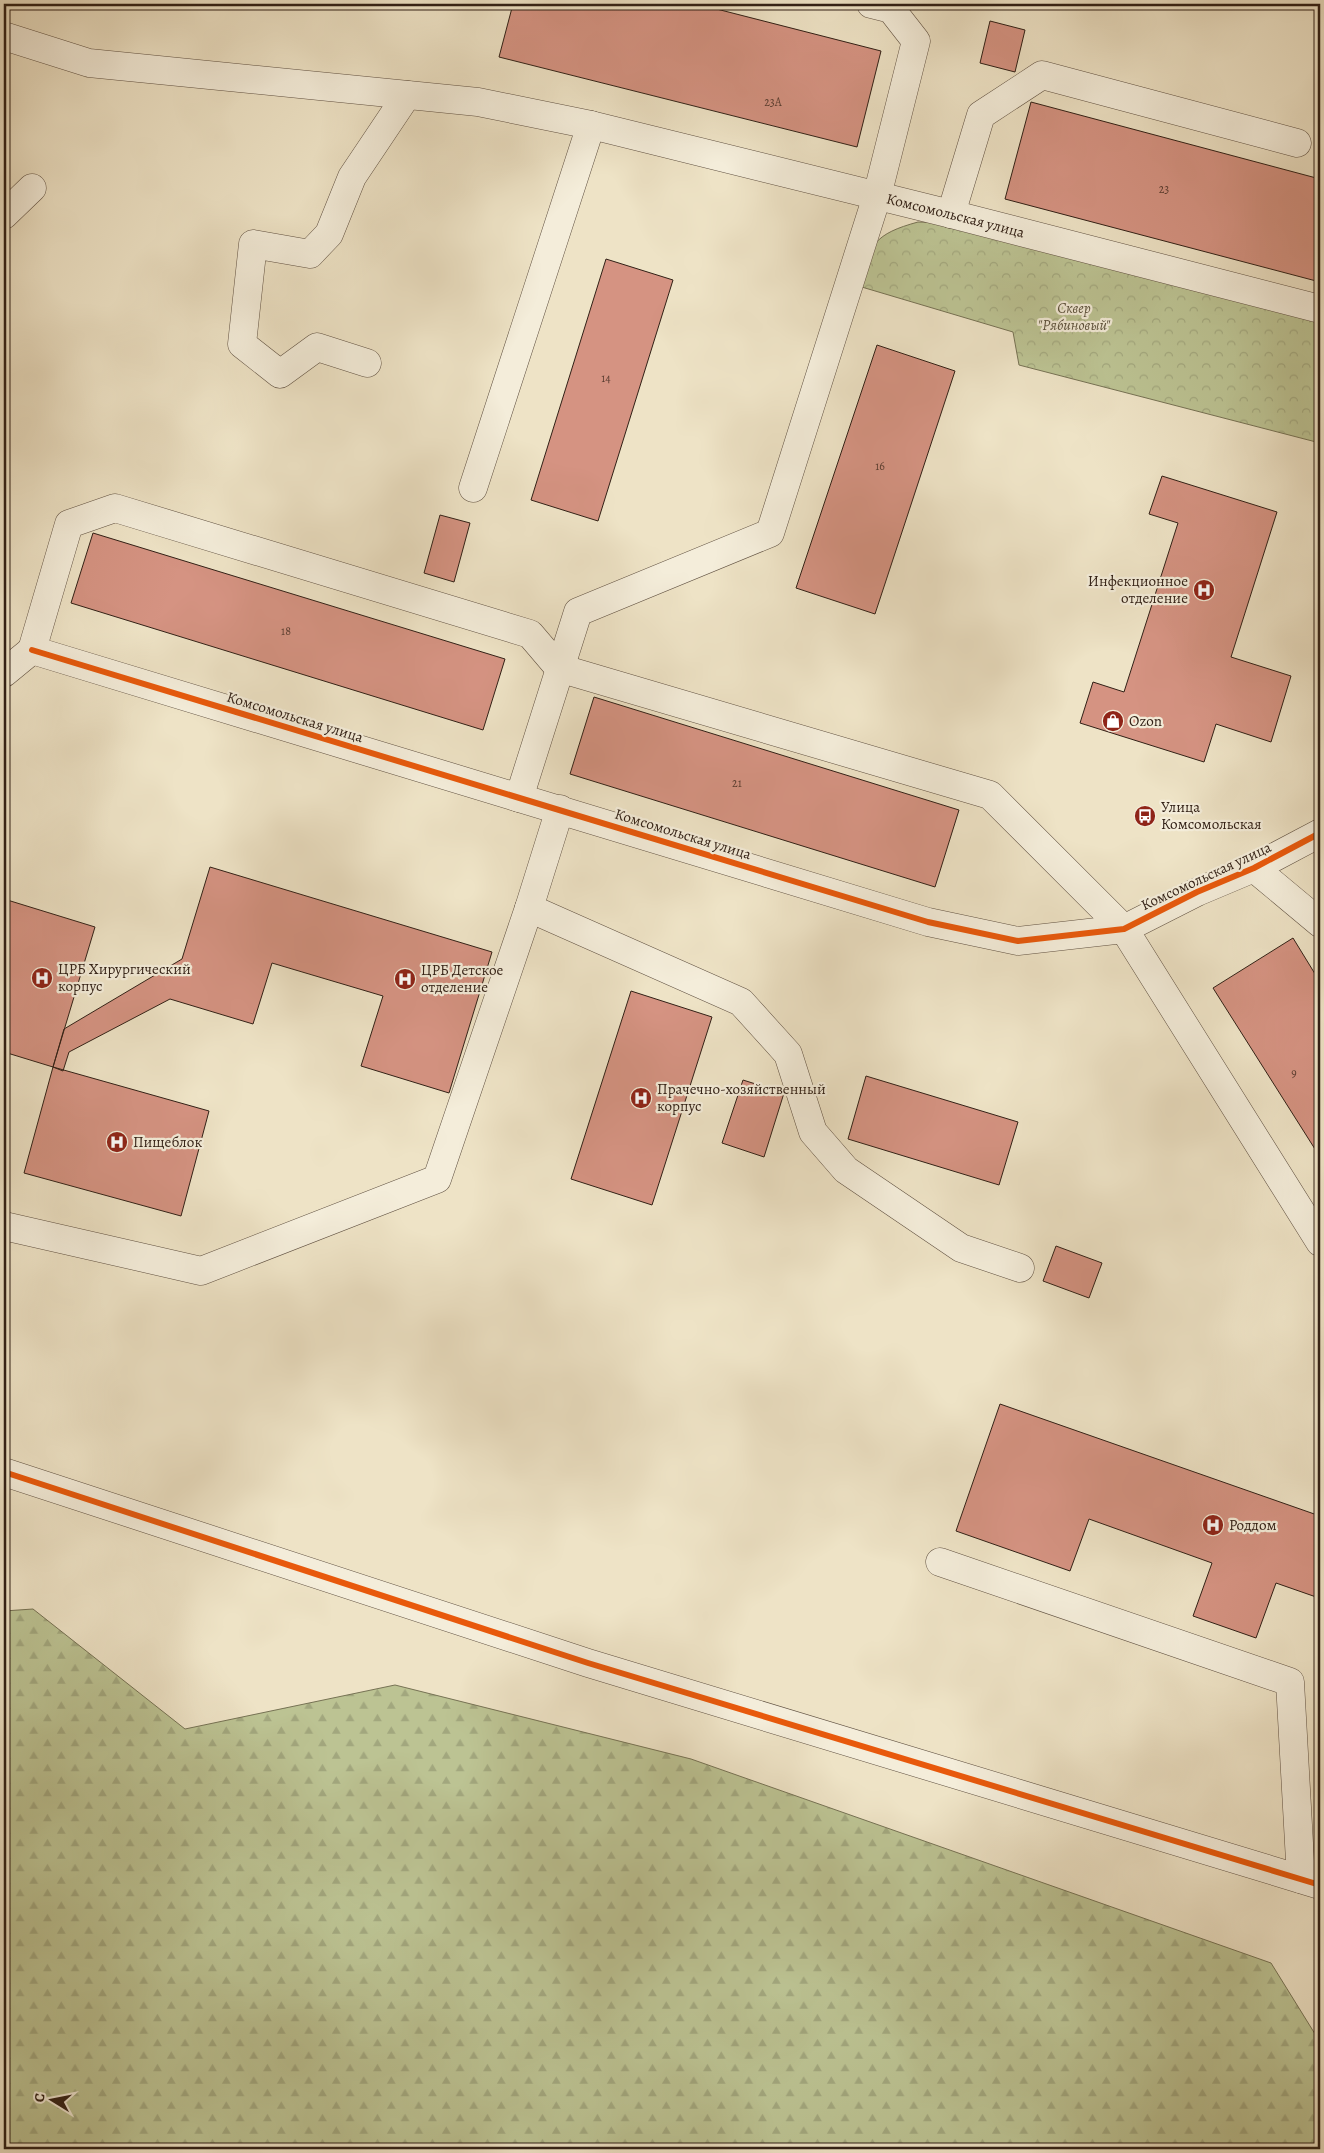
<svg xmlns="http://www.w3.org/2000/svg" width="1324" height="2153" viewBox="0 0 1324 2153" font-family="Alegreya,serif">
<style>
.forest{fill:url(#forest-firs);stroke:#767254}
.park{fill:url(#park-crowns);stroke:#767254}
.building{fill:#d59382;stroke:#312016}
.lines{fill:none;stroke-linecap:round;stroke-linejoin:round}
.minor-casing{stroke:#605142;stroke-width:29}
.minor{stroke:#f4edda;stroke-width:28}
.cycleway-casing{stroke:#f4edda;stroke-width:9}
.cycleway{stroke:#e8590c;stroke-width:6}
.labels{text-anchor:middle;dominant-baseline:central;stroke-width:4.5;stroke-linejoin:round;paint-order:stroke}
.number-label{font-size:12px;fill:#5a3d31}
.street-label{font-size:15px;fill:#312016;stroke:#f4edda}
.park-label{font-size:15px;font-style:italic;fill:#5b513c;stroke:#f4edda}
.poi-label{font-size:15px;fill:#312016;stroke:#f4edda;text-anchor:start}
</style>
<defs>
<pattern id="forest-firs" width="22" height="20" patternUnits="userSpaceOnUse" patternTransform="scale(1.25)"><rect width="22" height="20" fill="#bcc393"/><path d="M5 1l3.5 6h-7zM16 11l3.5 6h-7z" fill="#a2a77e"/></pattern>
<pattern id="park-crowns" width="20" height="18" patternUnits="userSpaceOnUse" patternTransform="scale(1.25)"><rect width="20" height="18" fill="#bcc393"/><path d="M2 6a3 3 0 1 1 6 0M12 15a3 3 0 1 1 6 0" fill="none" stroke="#a2a77e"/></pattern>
</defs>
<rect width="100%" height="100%" fill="#eee3c6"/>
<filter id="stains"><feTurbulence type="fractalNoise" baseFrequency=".004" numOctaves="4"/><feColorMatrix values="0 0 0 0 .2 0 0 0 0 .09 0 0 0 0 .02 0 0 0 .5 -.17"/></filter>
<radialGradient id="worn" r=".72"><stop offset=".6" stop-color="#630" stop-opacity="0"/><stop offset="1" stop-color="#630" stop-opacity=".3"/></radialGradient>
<path class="forest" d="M33,1609L185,1729L395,1685L691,1759L1271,1963L1320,2042V2149H4V1611Z"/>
<path class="park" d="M918,222L955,223L1320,320V443L1019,365L1013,332L855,285C871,244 874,234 918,222Z"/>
<path class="building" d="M513,4H697L881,51L857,147L499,57Z
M990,21L1025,30L1015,72L980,63Z
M1031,102L1320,179V282L1005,199Z
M606,259L673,280L598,521L531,500Z
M877,345L955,371L875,614L796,588Z
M1162,476L1277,512L1231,657L1291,676L1271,742L1216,724L1204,762L1080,723L1093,682L1124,692L1178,523L1149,514Z
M440,515L470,523L454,582L424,573Z
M93,533L505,659L483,730L71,603Z
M594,697L959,810L935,887L570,774Z
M210,867L492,952L449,1093L361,1066L383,996L272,963L253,1024L170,999L69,1052L63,1071L53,1067L64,1029L182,959Z
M4,899L95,927L53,1067L4,1052Z
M1293,938L1320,982V1157L1213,988Z
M631,991L712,1017L652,1205L571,1179Z
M53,1067L209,1111L181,1216L24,1173Z
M866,1076L1018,1122L999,1185L848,1139Z
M743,1080L784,1093L764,1157L722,1143Z
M1056,1246L1102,1263L1089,1298L1043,1281Z
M1000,1404L1320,1516L1319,1598L1276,1583L1256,1638L1193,1616L1212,1563L1089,1519L1070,1571L956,1531Z"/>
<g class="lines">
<g class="minor-casing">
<g id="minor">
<path id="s1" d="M4,36L89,63L478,102L591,125L951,214L1320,309"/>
<path d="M951,214L981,115L1042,75L1297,143"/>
<path d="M4,215L32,188"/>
<path d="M367,363L317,347L280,374L242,344L253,244L310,254L329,234L352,177L407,95"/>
<path d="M473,488L591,125"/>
<path d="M32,650L69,524L115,508L530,634L559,668L990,795L1124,929L1320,1242"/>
<path d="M32,650L928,922L1018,941L1124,929L1197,892L1254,868L1320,833"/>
<path d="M4,673L32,650"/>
<path d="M519,798L578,612L770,533L877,196L916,41L891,9L871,4"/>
<path d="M1254,868L1320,923"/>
<path d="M529,908L741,1002L788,1054L813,1132L846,1170L961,1248L1020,1268"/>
<path d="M4,1226L201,1271L437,1179L529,908L560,809"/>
<path d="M4,1472L588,1663L1320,1885"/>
<path d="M940,1562L1290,1682L1301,1879"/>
</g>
</g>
<use href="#minor" class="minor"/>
<g class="cycleway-casing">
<path id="cycleway" d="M32,650L928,922L1018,941L1124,929L1197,892L1254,868L1320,833
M4,1472L588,1663L1320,1885"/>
</g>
<use href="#cycleway" class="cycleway"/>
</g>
<defs>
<g id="hospital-disc" transform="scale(1.125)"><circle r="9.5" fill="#8f2418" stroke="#f4edda"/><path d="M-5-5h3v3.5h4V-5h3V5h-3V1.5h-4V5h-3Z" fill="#fff"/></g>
<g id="shop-disc" transform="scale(1.125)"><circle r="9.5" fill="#8f2418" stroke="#f4edda"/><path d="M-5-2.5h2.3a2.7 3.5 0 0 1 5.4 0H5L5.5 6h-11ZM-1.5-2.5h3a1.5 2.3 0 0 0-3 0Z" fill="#fff"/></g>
<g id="bus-disc" transform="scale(1.125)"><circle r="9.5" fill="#8f2418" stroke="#f4edda"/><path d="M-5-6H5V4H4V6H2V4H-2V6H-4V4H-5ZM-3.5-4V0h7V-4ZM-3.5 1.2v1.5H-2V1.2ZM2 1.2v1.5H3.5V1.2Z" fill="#fff"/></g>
</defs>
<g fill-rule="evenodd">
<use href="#hospital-disc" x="1204" y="590"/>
<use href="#shop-disc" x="1113" y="721"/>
<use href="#bus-disc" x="1145" y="816"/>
<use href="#hospital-disc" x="42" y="978"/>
<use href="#hospital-disc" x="405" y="979"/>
<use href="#hospital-disc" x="641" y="1098"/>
<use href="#hospital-disc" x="117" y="1142"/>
<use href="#hospital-disc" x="1213" y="1525"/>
</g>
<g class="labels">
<g class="number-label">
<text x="773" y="102">23А</text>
<text x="1164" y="189">23</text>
<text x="606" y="378">14</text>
<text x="880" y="466">16</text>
<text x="286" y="631">18</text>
<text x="737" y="783">21</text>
<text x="1294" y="1073">9</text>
</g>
<g class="street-label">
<text stroke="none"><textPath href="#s1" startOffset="971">Комсомольская улица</textPath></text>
<text transform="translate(295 717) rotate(17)">Комсомольская улица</text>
<text transform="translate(683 834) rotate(17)">Комсомольская улица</text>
<text transform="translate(1206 876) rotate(-25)">Комсомольская улица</text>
</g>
<g class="park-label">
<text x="1074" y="308">Сквер<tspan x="1074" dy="17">"Рябиновый"</tspan></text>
</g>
<g class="poi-label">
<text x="1188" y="581" text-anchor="end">Инфекционное<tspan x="1188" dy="17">отделение</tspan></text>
<text x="1129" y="721">Ozon</text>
<text x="1161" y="807">Улица<tspan x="1161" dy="17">Комсомольская</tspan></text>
<text x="58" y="969">ЦРБ Хирургический<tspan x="58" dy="17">корпус</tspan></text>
<text x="421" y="970">ЦРБ Детское<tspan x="421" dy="17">отделение</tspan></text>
<text x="657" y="1089">Прачечно-хозяйственный<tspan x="657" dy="17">корпус</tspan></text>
<text x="133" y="1142">Пищеблок</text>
<text x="1229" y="1525">Роддом</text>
</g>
</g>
<rect width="1324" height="2153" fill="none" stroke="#eee3c6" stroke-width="20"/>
<rect x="5" y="5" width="1314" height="2143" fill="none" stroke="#312016" stroke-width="2.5"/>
<rect x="10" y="10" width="1304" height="2133" fill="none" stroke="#312016"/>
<g transform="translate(52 2100) rotate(280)" stroke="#f4edda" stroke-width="4" paint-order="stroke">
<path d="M0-4L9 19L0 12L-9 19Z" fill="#312016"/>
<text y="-8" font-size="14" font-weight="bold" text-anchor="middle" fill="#312016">С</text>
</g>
<rect width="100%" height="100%" filter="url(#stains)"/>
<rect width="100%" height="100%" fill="url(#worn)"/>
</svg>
